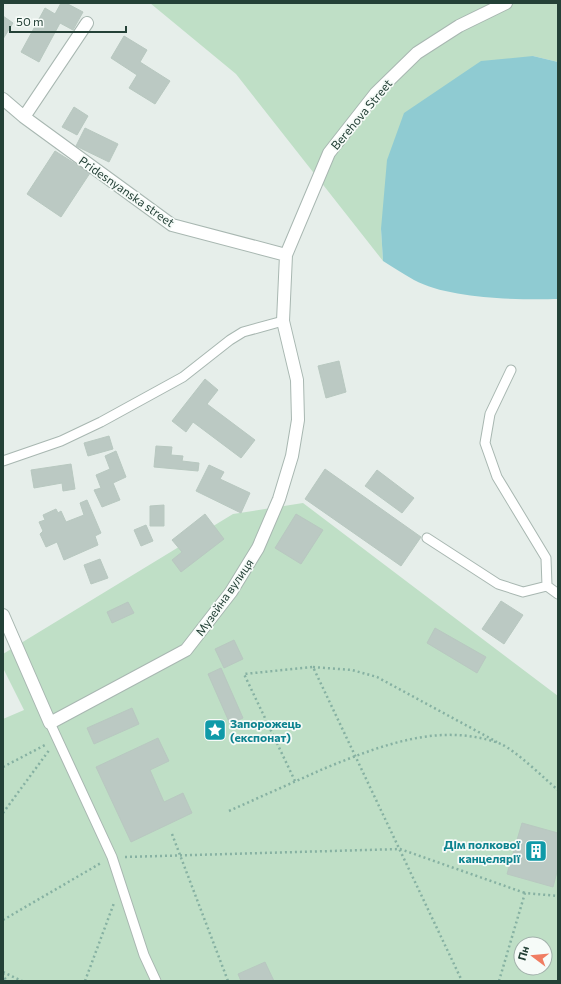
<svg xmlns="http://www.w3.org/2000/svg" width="561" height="984" viewBox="0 0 561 984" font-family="Commissioner,sans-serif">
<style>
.green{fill:#bfdfc6;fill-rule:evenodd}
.water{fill:#8fcbd2}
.building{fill:#bbc9c3;stroke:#b8c8c0}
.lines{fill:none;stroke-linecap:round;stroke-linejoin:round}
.service-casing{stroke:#a8b7b1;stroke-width:11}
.minor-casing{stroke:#a8b7b1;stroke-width:14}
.path{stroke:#86b1a2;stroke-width:2.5;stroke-dasharray:2 3;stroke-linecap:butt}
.service{stroke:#fff;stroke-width:9}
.minor{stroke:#fff;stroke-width:12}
.labels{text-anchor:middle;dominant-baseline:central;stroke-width:3.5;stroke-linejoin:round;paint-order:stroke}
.street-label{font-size:12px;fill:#244137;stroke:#f6fbf8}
.culture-label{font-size:12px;font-weight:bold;fill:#0d838f;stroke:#f6fbf8;text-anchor:start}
</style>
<rect width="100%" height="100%" fill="#e6eeea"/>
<path class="green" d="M150,3H558V62L533,56L381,229L383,261L236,74Z
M303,503L558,696V981H3V719L24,710L3,668V654L233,514ZM521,944H545V968H521Z"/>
<path class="water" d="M533,56L558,62V299C518,300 449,299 414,280C403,274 393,267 383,261L381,229L387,160L404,113L481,61Z"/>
<path class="building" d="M61,3H66L83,12L73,30L60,23L39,62L21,52L45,8L55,14Z
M3,16L13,23L3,39Z
M124,36L147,50L140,62L170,81L155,104L129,88L137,75L111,58Z
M74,107L88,116L77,135L62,127Z
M85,128L118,144L109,162L76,146Z
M55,151L90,173L61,217L27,194Z
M339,361L346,392L326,398L318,366Z
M205,379L218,390L207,404L255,440L241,458L193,422L186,432L172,421Z
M109,436L113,449L88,456L84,443Z
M156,446L172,447L171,455L183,456L182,461L199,463L198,471L154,467Z
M116,451L126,477L113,483L120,500L102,507L94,490L101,488L96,475L110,469L105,456Z
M71,464L75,489L63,491L62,483L34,488L31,470Z
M209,465L224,472L220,479L250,493L241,513L196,491Z
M325,469L421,537L401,566L305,499Z
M377,470L414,498L402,513L365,486Z
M87,500L101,533L95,536L98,545L64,560L57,542L46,547L40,534L43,531L39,522L45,520L43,515L56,509L58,513L61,511L66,522L84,515L80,503Z
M164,505V526H150V506Z
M205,514L224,539L181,572L172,560L182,552L172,540Z
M296,514L323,530L301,564L275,548Z
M146,525L153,541L141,546L134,530Z
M100,559L108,578L91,584L84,565Z
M501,601L523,615L504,644L482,629Z
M128,602L134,613L112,623L107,612Z
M435,628L486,657L477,673L427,643Z
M234,640L243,659L224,668L215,649Z
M221,668L243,718L230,724L208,674Z
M132,708L139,724L94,744L87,728Z
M158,738L169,761L150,770L164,802L183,793L192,813L131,842L96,767Z
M522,823L558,833V868L553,887L507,874Z
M265,962L274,981H241L238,974Z"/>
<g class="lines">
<g class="service-casing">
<path id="service" d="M511,370L490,414L485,443L497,477L546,558L547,586
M3,461L61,441L101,422L183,377L230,340L243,332L283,321
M427,538L498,584L523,592L547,586L558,594
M50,723L112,857L144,955L156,981"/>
</g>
<g class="minor-casing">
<path id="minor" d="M87,23L24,117L172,225L286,255
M3,99L24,117
M3,615L50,723L186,650L231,592L258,548L279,499L292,456L298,420L297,380L283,321L286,255L329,153L376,93L417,53L459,26L506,3"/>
</g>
<path class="path" d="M313,667L352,670L377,677L497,742
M3,767L47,744
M295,781L244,674L313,667L462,981
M229,811C260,797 292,783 323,769C380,746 440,721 501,744C515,750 545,779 558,790
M3,813L50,749
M172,834L228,981
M125,857L400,849L525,893
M3,920L101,863
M3,972L22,981
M3,973L6,981
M85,981L114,903
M499,981L525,893L558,896"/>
<use href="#service" class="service"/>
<use href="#minor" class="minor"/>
</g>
<defs>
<g id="sight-square" transform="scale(1.15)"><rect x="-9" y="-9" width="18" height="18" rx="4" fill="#0f9aa8" stroke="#f6fbf8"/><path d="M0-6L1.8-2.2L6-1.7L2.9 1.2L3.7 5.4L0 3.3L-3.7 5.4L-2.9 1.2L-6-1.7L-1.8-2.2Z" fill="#fff"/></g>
<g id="building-square" transform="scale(1.15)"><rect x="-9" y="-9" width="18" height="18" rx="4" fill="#0f9aa8" stroke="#f6fbf8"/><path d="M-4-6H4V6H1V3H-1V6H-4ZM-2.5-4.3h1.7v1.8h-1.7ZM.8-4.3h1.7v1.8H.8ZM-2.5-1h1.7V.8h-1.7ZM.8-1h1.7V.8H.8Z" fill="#fff"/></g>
</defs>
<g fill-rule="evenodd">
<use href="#sight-square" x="215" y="730"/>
<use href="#building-square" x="536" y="851"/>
</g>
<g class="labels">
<g class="street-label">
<text transform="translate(361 114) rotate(-50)">Berehova Street</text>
<text transform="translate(127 191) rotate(35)">Pridesnyanska street</text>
<text transform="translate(224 597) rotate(-55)">Музейна вулиця</text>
</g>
<g class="culture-label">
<text x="230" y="723">Запорожець<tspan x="230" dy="14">(експонат)</tspan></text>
<text x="520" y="844" text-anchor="end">Дім полкової<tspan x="520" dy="14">канцелярії</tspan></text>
</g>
</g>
<rect width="561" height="984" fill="none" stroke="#244137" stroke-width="8"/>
<g transform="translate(533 956) rotate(286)"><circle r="19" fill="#f6fbf8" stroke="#a2b1ab"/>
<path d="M0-3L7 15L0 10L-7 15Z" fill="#f07d62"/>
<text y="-6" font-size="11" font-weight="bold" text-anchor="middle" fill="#244137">Пн</text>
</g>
<path d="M10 26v6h116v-6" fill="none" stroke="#244137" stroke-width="2"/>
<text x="16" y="26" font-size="12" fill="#244137" stroke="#f6fbf8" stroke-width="3" paint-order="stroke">50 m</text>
</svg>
